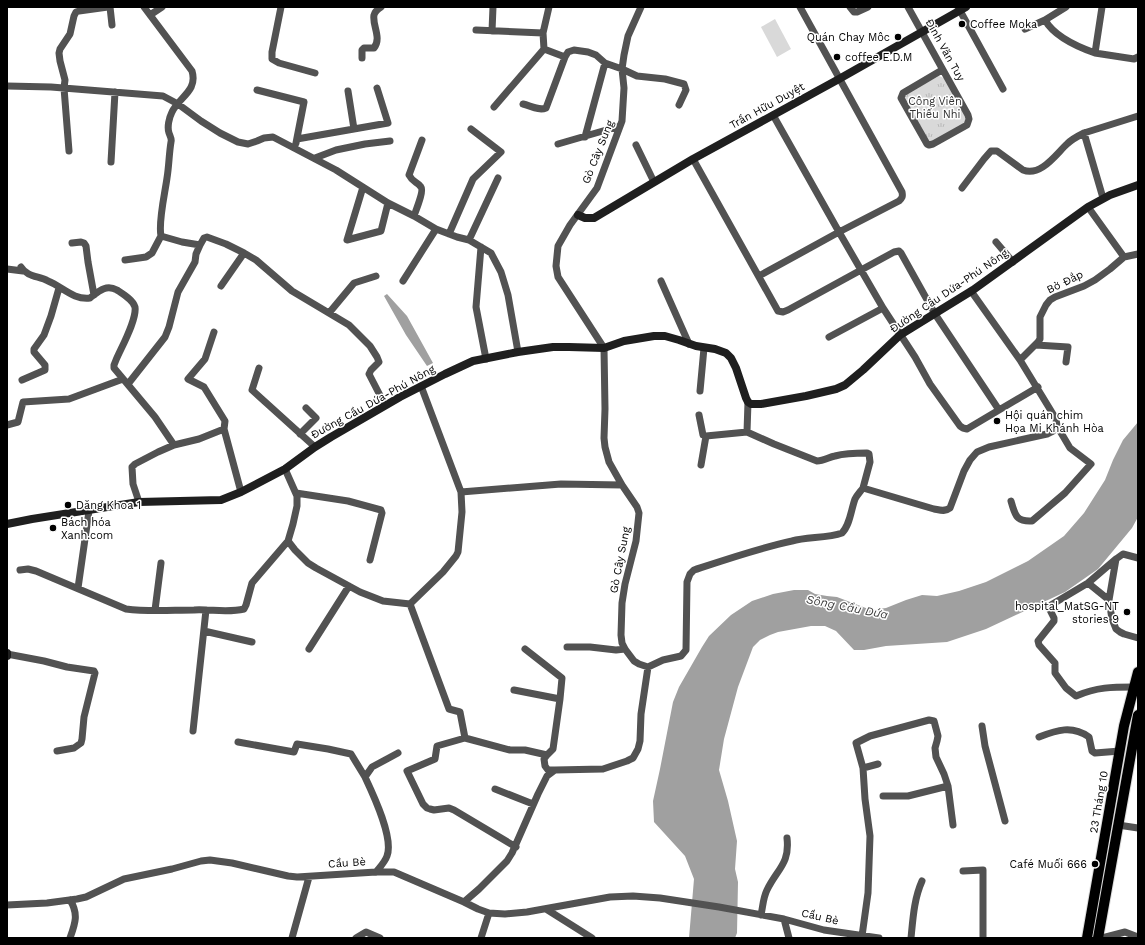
<svg xmlns="http://www.w3.org/2000/svg" width="1145" height="945" viewBox="0 0 1145 945" font-family="'Work Sans',sans-serif">
<style>
.grass{fill:url(#grass-tufts)}
.garden{fill:#d9d9d9}
.water{fill:#a0a0a0}
.lines{fill:none;stroke-linecap:round;stroke-linejoin:round}
.primary-casing{stroke:#dbdbdb;stroke-width:12}
.street{stroke:#525252;stroke-width:7}
.secondary{stroke:#1f1f1f;stroke-width:8}
.primary{stroke:#000;stroke-width:10}
.poi-dot{fill:#000;stroke:#fff;stroke-width:1.5}
.labels{text-anchor:middle;dominant-baseline:central;stroke-width:3;stroke-linejoin:round;paint-order:stroke}
.poi-label{font-size:11px;fill:#000;stroke:#fff;text-anchor:start}
.street-label{font-size:11px;fill:#000;stroke:#fff}
.park-label{font-size:11px;fill:#303030;stroke:#fff}
.water-label{font-size:12px;font-style:italic;fill:#414141;stroke:#fff}
</style>
<defs>
<pattern id="grass-tufts" width="24" height="20" patternUnits="userSpaceOnUse"><rect width="24" height="20" fill="#d9d9d9"/><path d="M3 7l-1-3M5 7V3M7 7l1-3M15 17l-1-3M17 17v-4M19 17l1-3" fill="none" stroke="#b8b8b8"/></pattern>
</defs>
<rect width="100%" height="100%" fill="#fff"/>
<path class="grass" d="M939,76L944,78L966,116L965,123L931,142L928,140L904,98V95Z"/>
<path class="garden" d="M775,19L791,49L777,57L761,27Z"/>
<path class="water" d="M387,294L407,316L433,363L427,366L406,335L384,296Z
M1138,422V517L1132,528L1098,569L1065,592L986,629L947,642L886,646L864,650H854L836,631L825,626H811L778,632L770,635L760,640L753,647L738,687L724,739L719,770L728,801L737,841L735,869L738,882L737,933L735,938H689L694,879L685,856L654,822L653,801L660,769L673,702L679,687L702,647L709,636L731,615L752,601L773,594L794,590H808L815,594L827,596L837,597L871,610L886,608L906,600L922,595L937,596L959,591L986,582L1028,561L1064,536L1084,513L1105,480L1113,460L1123,440Z"/>
<g class="lines">
<g class="primary-casing">
<path id="primary" d="M1087,938L1124,726L1138,672
M1098,938L1138,715"/>
</g>
<path class="street" d="M110,7L112,25
M144,7L192,71C198,91 179,97 172,112C169,118 167,127 169,133C170,136 172,139 171,142C169,154 169,166 167,178C165,193 158,222 161,236L182,242L200,245L204,238L207,237L226,244L244,253L256,260L292,291L349,325L370,346L377,357L379,362L371,370L369,374L385,405
M281,7L272,52V59L279,63L315,73
M800,7L902,192C903,197 902,198 899,201L839,232L883,308L915,357L930,384L960,426L963,428L967,429L999,410
M850,7L854,12H857L868,7
M908,7L968,115L969,119L967,125L933,144L929,145L927,144L901,98L903,93L942,70
M958,7L1003,89
M1066,7L1045,20C1054,36 1078,47 1095,53L1102,7
M150,15L162,7
M1025,29L1045,20
M476,30L543,33L544,49L565,57
M492,31L493,7
M543,33L549,7
M1095,53L1134,59L1138,57
M362,58V50L364,48H374C382,38 372,25 374,15C375,11 378,9 381,7
M7,86L51,87L163,96L178,104L201,121L220,133L238,142L248,144L257,141L264,138L273,137L336,170L388,203L414,216L436,229L457,237L469,240L491,253L501,272L508,295L518,352
M257,90L304,102L296,143
M348,91L354,129
M523,104C531,106 539,111 546,108L565,57L568,52L574,50L588,52L596,55L605,63L622,69L637,76L665,79L684,84L686,90L679,105
M494,107L544,49
M585,137L605,63
M297,139L388,123L377,88
M558,144L620,126
M636,145L654,182
M69,151L64,88L65,80L60,61L59,53L60,49L70,34L74,16L76,12L79,11L108,7
M315,158L336,150L365,144L390,141
M693,159L778,311L783,312L788,310L894,252L899,251L901,253L935,314L999,410L1038,387
M111,162L115,92
M363,187L347,240L381,231L388,203
M962,188L984,159L991,151H997L1023,170C1041,177 1056,154 1067,144C1072,139 1078,136 1084,133
M1103,198L1084,133L1138,116
M1088,207L1124,257
M414,216C416,210 424,191 421,187C417,181 413,183 409,175L422,140
M449,234L473,179L501,152L471,129
M469,240L498,178
M996,242L1013,262
M72,243L81,242L84,243L86,246L88,262L94,295
M481,247L476,307L486,359
M125,260L146,257L152,253L161,236
M21,267C27,277 39,276 48,281C63,287 73,300 90,298C99,291 106,284 117,290C123,294 133,300 135,307C137,320 121,348 116,360L114,365V368L155,417L174,445L158,452L135,464L132,467L133,484L139,502
M7,269L23,271
M759,276L839,232L773,115
M403,281L436,229
M661,281L689,344
M221,286L244,253
M971,291L1020,360L1038,342L1040,339V317L1046,305L1050,300L1055,297L1084,286L1095,280L1110,269L1124,257L1138,254
M329,313L354,283L376,276
M214,332L205,359L188,379L204,387L225,421L224,429L241,492
M829,337L883,308
M1036,345L1068,347L1066,362
M259,368L252,390L315,447
M22,380L45,370V365L34,352V349L44,335L51,316L59,288
M128,384L165,337L169,327L178,292L195,262L196,254L200,245
M700,391L704,348
M748,402L747,432L774,444L817,461C824,461 829,457 835,456C846,453 857,453 867,453L869,454L870,462L863,488
M699,415L703,435L706,436L701,465
M7,425L18,422L23,402L69,399L123,379
M300,434L316,418L306,408
M706,436L747,432
M174,445L199,439L224,429
M461,492L561,484L622,485
M296,493L348,501L381,510L382,513L370,560
M1011,501C1015,515 1016,522 1032,521L1065,493L1091,464L1070,448L1057,426
M288,541L295,550L308,563L316,568L360,592L383,601L410,604L443,572L456,556L458,552L462,512L461,492L421,386
M1138,558L1123,554L1116,559L1109,600L1112,619L1116,629L1120,632L1124,634L1138,638
M1116,559L1088,583L1051,605L1050,610L1054,618V621L1038,641L1039,645L1055,663V673L1066,688L1076,696C1097,687 1112,687 1134,687
M20,570L28,569L36,571L126,609C149,612 172,610 194,610C210,609 228,613 244,609L246,605L252,583L288,541L293,524L297,506V496L285,469
M1088,583L1109,600
M78,588L89,511
M410,604L449,709L460,712L465,738L510,750H525L547,755L544,759L545,766L548,770H555
M155,610L161,563
M204,631L252,642
M567,647H590L616,650L625,649
M309,649L349,586
M525,649L562,678L560,699L553,749L547,755
M7,654L44,661L67,667L94,671L95,673L84,717L82,739L81,743L74,748L57,751
M648,667L663,660L681,656L686,650L687,582L690,574L694,570C727,559 759,548 792,541C807,537 828,538 842,533C850,525 851,510 855,499C857,495 860,492 863,488L934,509C940,510 945,512 950,508L964,471L970,460L977,452L989,447L1047,434L1053,431L1057,426L1056,419L1020,360
M514,690L560,699
M982,726L985,746L1005,821
M193,731L206,610
M1039,737C1057,730 1072,725 1089,737L1092,751L1095,753L1120,751
M465,738L437,746L435,759L407,771L423,804L427,808L430,809L434,810L449,808L454,810L516,847
M238,742L294,752L297,744L328,749L351,754L365,777
M863,768L878,764
M495,789L533,804
M883,796H908L948,786
M1118,825L1138,828
M963,871L983,870V938
M376,872C380,867 385,862 387,856C394,838 373,794 365,777L372,767L398,753
M70,900C79,914 75,924 70,938
M464,902L479,889L507,861L512,853L538,794L547,776L555,770L603,769L627,761L633,758L638,749L640,741L641,714L648,667L639,664L634,661L625,649L622,643L621,635L622,603L625,584L636,541L639,513L637,507L622,485L609,462L605,447L604,438L605,409L604,348L558,277L556,266L558,246L570,225L597,188L622,121L624,88L622,69L624,55L628,36L641,7
M7,905L47,903L77,899L86,897L124,879L172,869L201,861L210,860L232,863L288,876L297,877L376,872H394L464,902L478,909L489,913L505,914L527,912L610,897L633,896L660,898L719,907L784,919L824,930L879,938
M546,909L592,938
M761,915C763,906 763,898 767,890C777,869 790,864 787,838
M784,919L789,938
M862,936L868,893L870,836L865,799L863,768L856,743L870,736L929,720L934,721L938,736L937,741L935,748L936,757L944,774L948,786L953,825
M292,938L309,877
M356,938L366,932L380,938
M481,938L489,913
M911,938C913,918 914,899 922,881
M1102,938L1125,932L1138,937"/>
<path class="secondary" d="M578,215L585,218H594L693,159L839,79L966,7
M7,524L32,519L139,502L221,500L241,492L285,469L315,447L331,437L400,397L445,374L473,361L518,352L553,347H569L604,348L624,341L654,336H665L679,340L696,346L715,349L726,353L731,358L736,368L746,398L748,402L751,404H761L806,396L836,389L845,385L863,370L900,335L973,290L1088,207L1110,195L1138,185
M7,653V656"/>
<use href="#primary" class="primary"/>
</g>
<g class="poi-dot">
<circle cx="962" cy="24" r="4"/>
<circle cx="898" cy="37" r="4"/>
<circle cx="837" cy="57" r="4"/>
<circle cx="997" cy="421" r="4"/>
<circle cx="68" cy="505" r="4"/>
<circle cx="53" cy="528" r="4"/>
<circle cx="1127" cy="612" r="4"/>
<circle cx="1095" cy="864" r="4"/>
</g>
<g class="labels">
<g class="poi-label">
<text x="970" y="24">Coffee Moka</text>
<text x="890" y="37" text-anchor="end">Quán Chay Môc</text>
<text x="845" y="57">coffee E.D.M</text>
<text x="1005" y="415">Hội quán chim<tspan x="1005" dy="13">Họa Mi Khánh Hòa</tspan></text>
<text x="76" y="505">Dăng Khoa 1</text>
<text x="61" y="522">Bách hóa<tspan x="61" dy="13">Xanh.com</tspan></text>
<text x="1119" y="606" text-anchor="end">hospital_MatSG-NT<tspan x="1119" dy="13">stories 9</tspan></text>
<text x="1087" y="864" text-anchor="end">Café Muối 666</text>
</g>
<g class="street-label">
<text transform="translate(945 50) rotate(61)">Đinh Văn Tuy</text>
<text transform="translate(767 106) rotate(-29)">Trần Hữu Duyệt</text>
<text transform="translate(598 152) rotate(-68)">Gò Cây Sung</text>
<text transform="translate(1065 282) rotate(-26)">Bờ Đắp</text>
<text transform="translate(949 291) rotate(-34)">Đường Cầu Dứa-Phú Nông</text>
<text transform="translate(373 402) rotate(-29)">Đường Cầu Dứa-Phú Nông</text>
<text transform="translate(620 560) rotate(-79)">Gò Cây Sung</text>
<text transform="translate(1099 802) rotate(-80)">23 Tháng 10</text>
<text transform="translate(347 863) rotate(-4)">Cầu Bè</text>
<text transform="translate(820 917) rotate(13)">Cầu Bè</text>
</g>
<g class="park-label">
<text x="935" y="101">Công Viên<tspan x="935" dy="13">Thiếu Nhi</tspan></text>
</g>
<g class="water-label">
<text transform="translate(847 607) rotate(11)">Sông Cầu Dứa</text>
</g>
</g>
<rect width="1145" height="945" fill="none" stroke="#000000" stroke-width="16"/>
</svg>
